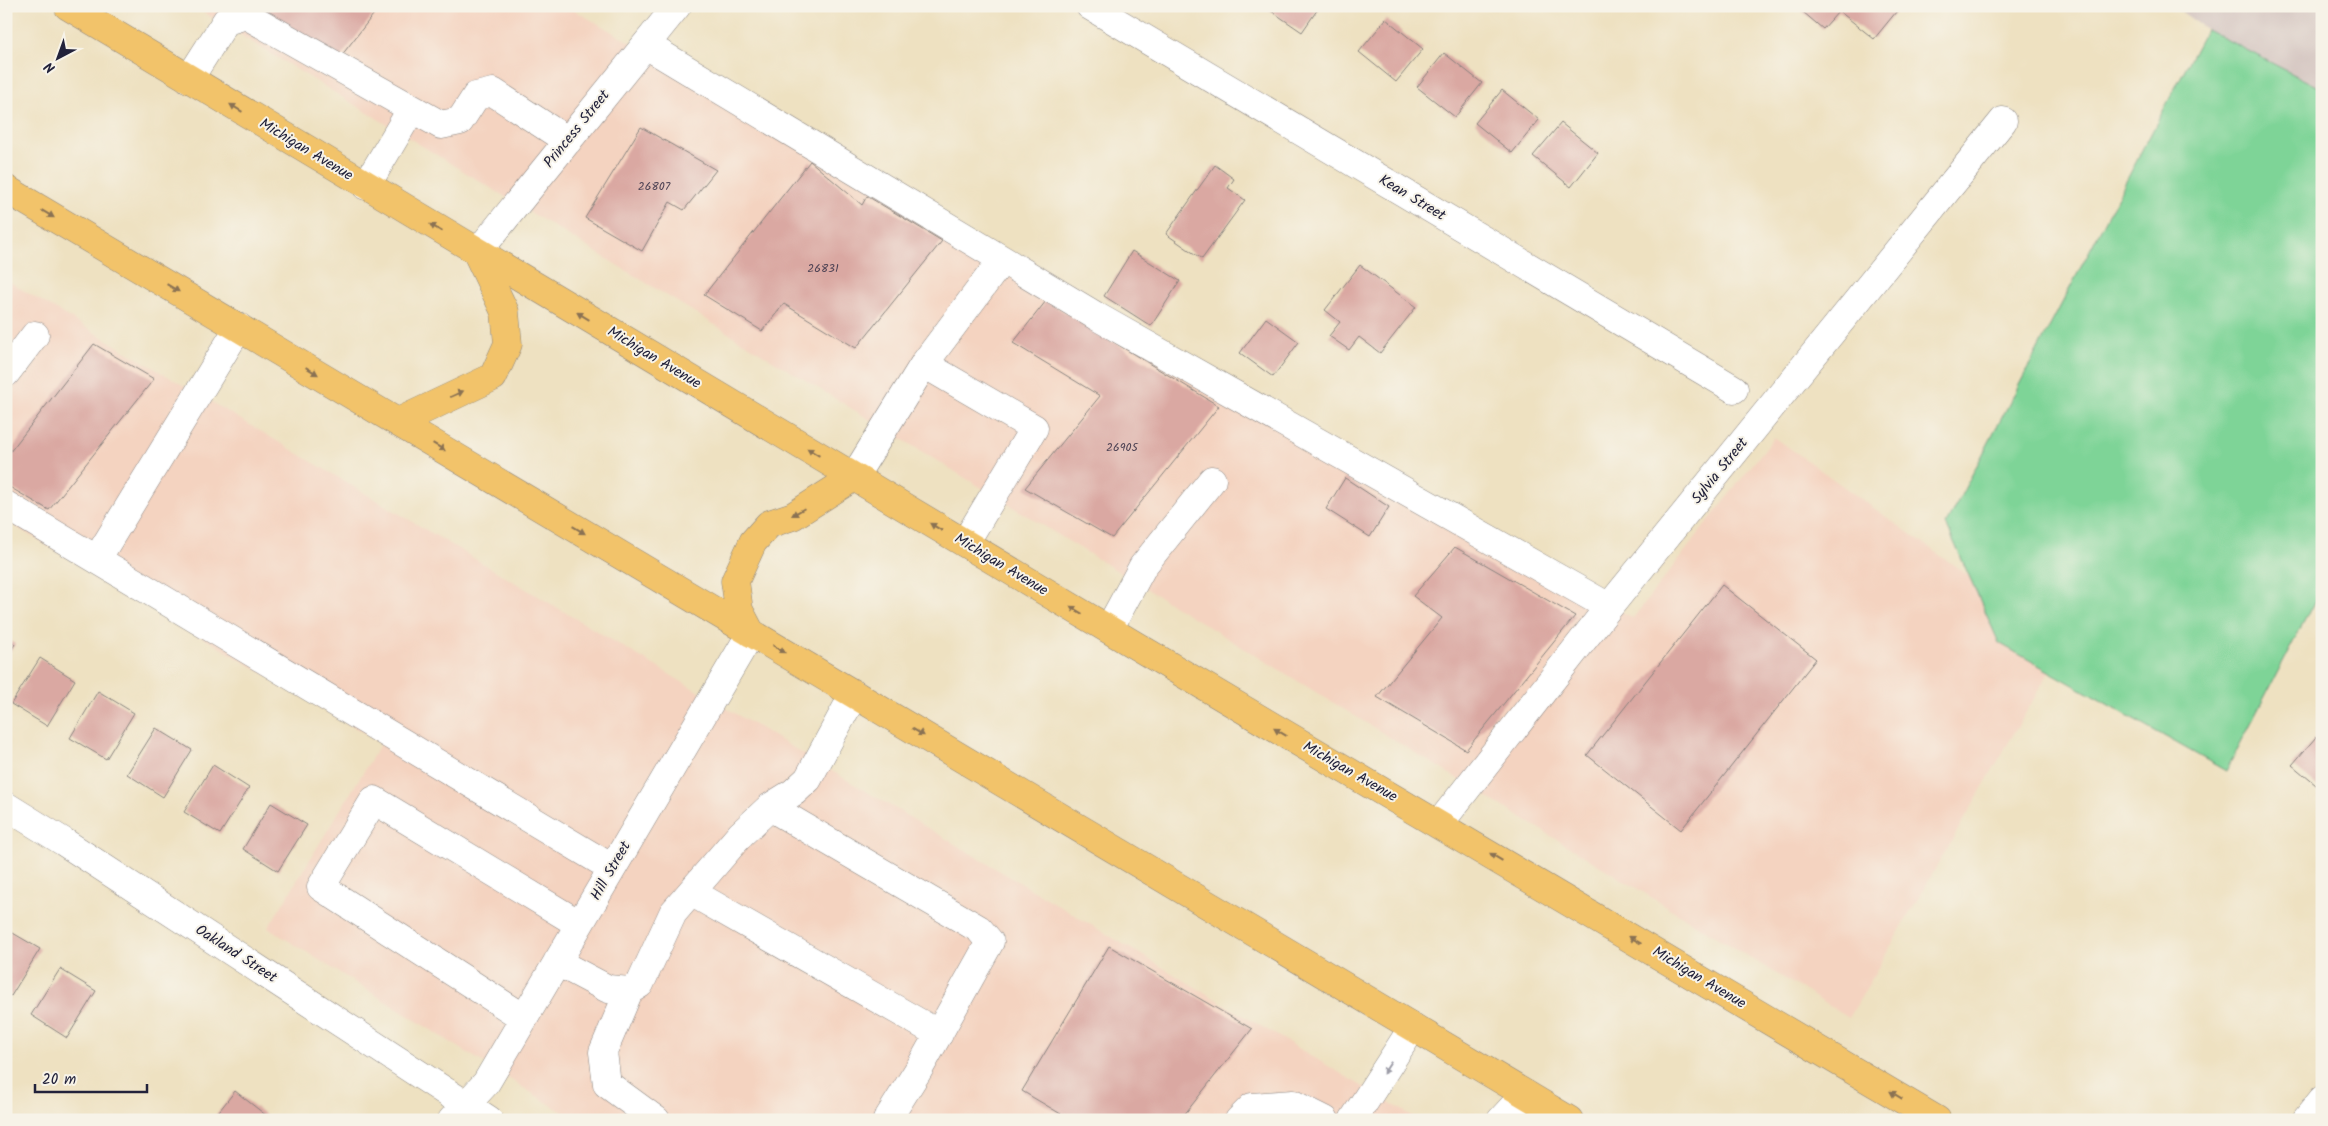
<svg xmlns="http://www.w3.org/2000/svg" width="2328" height="1126" viewBox="0 0 2328 1126" font-family="Kalam,sans-serif">
<style>
.built{fill:#f4d3c0}
.industrial{fill:#d0c0bc}
.green{fill:#7ed497;stroke:#507b69}
.building{fill:#daa8a2}
.lines{fill:none;stroke-linecap:round;stroke-linejoin:round}
.minor-casing{stroke:#88827e;stroke-width:29}
.major-casing{stroke:#88827e;stroke-width:29}
.minor{stroke:#fff;stroke-width:28}
.major{stroke:#f2c36a;stroke-width:28}
.oneway{fill:#8a7252}
.oneway2{fill:#9c9ca7}
.labels{text-anchor:middle;dominant-baseline:central;stroke-width:4;stroke-linejoin:round;paint-order:stroke}
.number-label{font-size:12px;fill:#504455}
.street-label{font-size:15px;fill:#22223b;stroke:#f7f3e8}
</style>
<rect width="100%" height="100%" fill="#f7f3e8"/>
<filter id="ink" filterUnits="userSpaceOnUse"><feTurbulence type="fractalNoise" baseFrequency=".02" numOctaves="2"/><feDisplacementMap in="SourceGraphic" scale="10" xChannelSelector="R" yChannelSelector="G"/><feConvolveMatrix kernelMatrix="1 2 1 2 8 2 1 2 1" color-interpolation-filters="sRGB"/></filter>
<filter id="wash" filterUnits="userSpaceOnUse"><feTurbulence type="fractalNoise" baseFrequency=".0096" numOctaves="4" result="noise"/><feDisplacementMap in="SourceGraphic" scale="20" xChannelSelector="R" yChannelSelector="G"/><feGaussianBlur stdDeviation="1.12" result="paint"/><feColorMatrix in="noise" values="0 0 0 0 0 0 0 0 0 0 0 0 0 0 0 0 0 1.4 0 .05"/><feComposite in="paint" operator="in"/></filter>
<g filter="url(#wash)">
<rect width="100%" height="100%" fill="#eee1c1"/>
<path class="built" d="M193,6H567L1633,618L1774,437L1969,576L1999,643L2050,671L1849,1018Z
M6,280L1419,1120H575L268,928L381,743L6,521Z"/>
<path class="industrial" d="M2173,6H2322V89L2206,29Z"/>
<path class="green" d="M2206,29L2322,89V587L2226,771L1999,643L1946,524Z"/>
<g id="blocks">
<path class="building" d="M252,6H380L338,60Z
M1264,6H1320L1302,32Z
M1796,6H1901L1874,39L1839,11L1823,29Z
M1386,19L1423,49L1396,82L1359,52Z
M1444,53L1482,83L1455,117L1417,87Z
M1502,90L1539,120L1512,153L1475,123Z
M1561,123L1598,153L1571,187L1533,156Z
M641,127L716,170L684,210L670,202L642,251L585,218Z
M810,161L862,205L867,196L942,241L856,348L784,304L762,331L704,295Z
M1215,165L1234,179L1228,188L1245,200L1202,259L1166,234Z
M1132,251L1180,281L1151,326L1104,296Z
M1360,265L1416,307L1380,353L1359,337L1349,350L1329,336L1340,322L1325,310Z
M1046,301L1219,406L1112,538L1025,488L1100,396L1013,343Z
M1266,318L1299,342L1273,377L1240,353Z
M94,344L154,379L49,510L6,485V457Z
M1345,478L1389,507L1370,537L1326,509Z
M1455,547L1575,616L1466,750L1377,697L1442,618L1413,596Z
M1722,585L1816,659L1681,830L1587,755Z
M6,639L15,644L6,658Z
M40,658L75,680L47,726L11,704Z
M98,691L134,713L106,759L70,738Z
M156,728L192,750L163,797L127,774Z
M2316,737L2322,742V790L2292,765Z
M213,765L249,788L220,834L184,812Z
M271,803L307,825L278,871L243,849Z
M6,929L40,949L11,996L6,993Z
M1109,946L1252,1029L1180,1120H1071L1022,1091Z
M60,969L96,991L67,1038L31,1015Z
M235,1091L272,1120H212Z"/>
</g>
</g>
<g filter="url(#ink)">
<use href="#blocks" fill-opacity="0" stroke="#88827e" stroke-width="1"/>
<g class="lines">
<g class="minor-casing">
<path id="minor" d="M1090,6L1734,389
M646,45L1096,316L1609,607
M189,79L226,21L246,15L441,125L460,121L476,96L493,92L568,141
M366,186L411,110
M477,253L677,6
M6,373L35,335
M854,477L924,364
M6,505L612,868
M965,543L1034,428L924,364L1002,260
M97,559L239,327
M1109,629L1143,566L1212,480
M6,806L64,842L489,1120
M770,807L979,929L990,942L919,1069L887,1120
M1439,824L1609,607L2003,121
M691,892L939,1034
M557,962L608,989L629,991L640,984L673,913L741,834L770,807L794,792L808,779L854,694
M629,991L603,1052L607,1084L656,1120
M524,1018L321,887L374,800L579,924
M452,1120L486,1083L751,633
M1239,1120L1252,1107L1293,1104L1325,1120
M1353,1120L1413,1027
M1501,1120L1525,1094
M2306,1120L2322,1100"/>
</g>
<g class="major-casing">
<path id="major" d="M68,6L1133,644L1937,1120
M6,189L1569,1120
M398,422L493,377L508,344L505,312L477,253
M751,633L739,610L735,581L753,542L769,524L793,516L854,477"/>
</g>
<use href="#minor" class="minor"/>
<use href="#major" class="major"/>
</g>
<defs><path id="oneway-solid" d="M-6-.8H1V-3.2L6.5 0L1 3.2V.8H-6Z" transform="scale(1.25)"/></defs>
<g class="oneway">
<use href="#oneway-solid" transform="translate(236 108) rotate(-149)"/>
<use href="#oneway-solid" transform="translate(48 214) rotate(31)"/>
<use href="#oneway-solid" transform="translate(436 228) rotate(-149)"/>
<use href="#oneway-solid" transform="translate(173 288) rotate(31)"/>
<use href="#oneway-solid" transform="translate(583 316) rotate(-149)"/>
<use href="#oneway-solid" transform="translate(312 371) rotate(31)"/>
<use href="#oneway-solid" transform="translate(457 394) rotate(-25)"/>
<use href="#oneway-solid" transform="translate(439 447) rotate(31)"/>
<use href="#oneway-solid" transform="translate(813 452) rotate(-149)"/>
<use href="#oneway-solid" transform="translate(798 512) rotate(150)"/>
<use href="#oneway-solid" transform="translate(936 527) rotate(-149)"/>
<use href="#oneway-solid" transform="translate(579 530) rotate(31)"/>
<use href="#oneway-solid" transform="translate(1076 610) rotate(-149)"/>
<use href="#oneway-solid" transform="translate(779 649) rotate(31)"/>
<use href="#oneway-solid" transform="translate(918 732) rotate(31)"/>
<use href="#oneway-solid" transform="translate(1280 732) rotate(-149)"/>
<use href="#oneway-solid" transform="translate(1496 857) rotate(-149)"/>
<use href="#oneway-solid" transform="translate(1635 940) rotate(-149)"/>
<use href="#oneway-solid" transform="translate(1896 1095) rotate(-149)"/>
</g>
<use class="oneway2" href="#oneway-solid" transform="translate(1387 1068) rotate(123)"/>
</g>
<g class="labels">
<g class="number-label">
<text x="654" y="186">26807</text>
<text x="823" y="268">26831</text>
<text x="1122" y="447">26905</text>
</g>
<g class="street-label">
<text transform="translate(577 129) rotate(-51)">Princess Street</text>
<text transform="translate(306 150) rotate(31)">Michigan Avenue</text>
<text transform="translate(1412 198) rotate(31)">Kean Street</text>
<text transform="translate(654 358) rotate(31)">Michigan Avenue</text>
<text transform="translate(1720 471) rotate(-51)">Sylvia Street</text>
<text transform="translate(1001 565) rotate(31)">Michigan Avenue</text>
<text transform="translate(1350 772) rotate(30)">Michigan Avenue</text>
<text transform="translate(611 871) rotate(-60)">Hill Street</text>
<text transform="translate(236 954) rotate(33)">Oakland Street</text>
<text transform="translate(1699 978) rotate(31)">Michigan Avenue</text>
</g>
</g>
<rect width="2328" height="1126" fill="none" stroke="#f7f3e8" stroke-width="25"/>
<g transform="translate(58 58) rotate(221)" stroke="#f7f3e8" stroke-width="4" paint-order="stroke">
<path d="M0-4L9 19L0 12L-9 19Z" fill="#22223b"/>
<text y="-8" font-size="14" font-weight="bold" text-anchor="middle" fill="#22223b">N</text>
</g>
<path d="M35 1084v8h112v-8" fill="none" stroke="#22223b" stroke-width="2.5"/>
<text x="42" y="1084" font-size="15" fill="#22223b" stroke="#f7f3e8" stroke-width="4" paint-order="stroke">20 m</text>
</svg>
